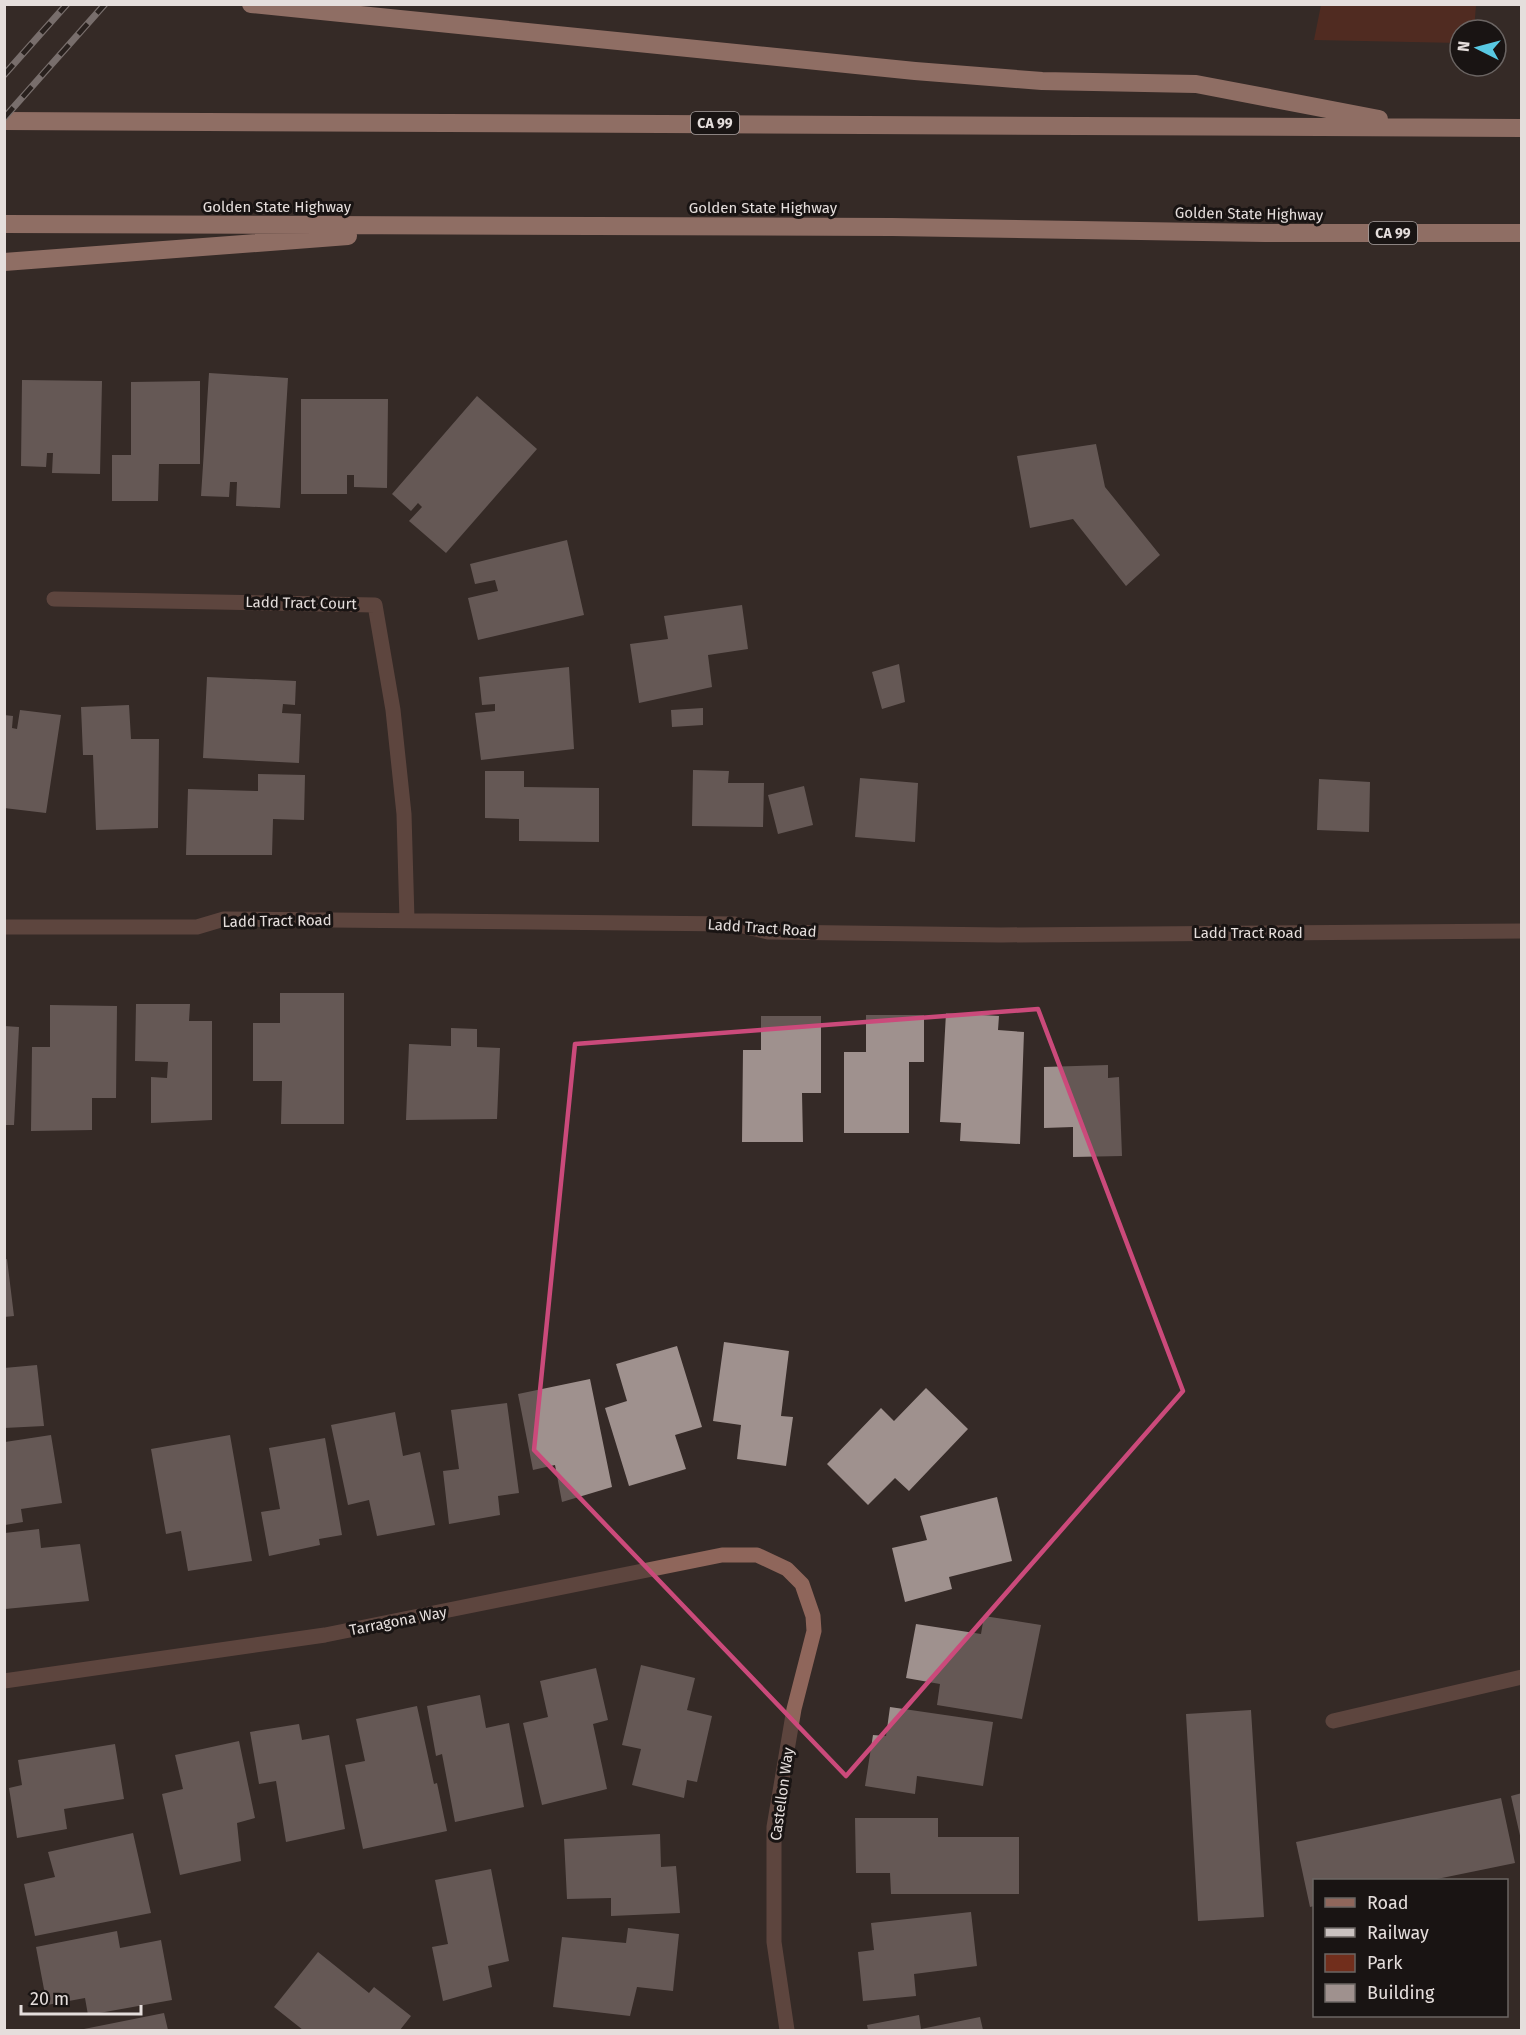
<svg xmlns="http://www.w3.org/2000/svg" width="1526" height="2035" viewBox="0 0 1526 2035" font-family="'Fira Sans',sans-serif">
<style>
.green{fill:#712e1c}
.building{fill:#9f918e}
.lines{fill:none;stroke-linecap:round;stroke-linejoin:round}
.minor{stroke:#8f665b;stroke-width:15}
.highway{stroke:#fdc0af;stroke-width:18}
.rail-casing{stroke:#cac2c0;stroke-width:7}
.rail{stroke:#191413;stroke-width:4.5;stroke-dasharray:14;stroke-linecap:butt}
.marked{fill:none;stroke:#cb4a7b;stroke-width:4.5;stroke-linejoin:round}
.labels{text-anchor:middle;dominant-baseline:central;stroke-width:6;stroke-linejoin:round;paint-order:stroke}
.shield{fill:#191413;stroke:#a8a1a0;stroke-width:1.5}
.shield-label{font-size:14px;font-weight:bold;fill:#e5dedc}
.street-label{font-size:15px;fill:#e5dedc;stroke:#191413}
</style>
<rect width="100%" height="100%" fill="#352a27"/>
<path class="green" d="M1321,5V4L1476,5L1474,30H1460V43L1314,40Z"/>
<path class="building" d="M209,373L288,378L280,508L236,506L237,482H230L229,497L201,496Z
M22,380L102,381L100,474L52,473L53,453H47L46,467L21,466Z
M200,381V464H159L158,501H112V455H131V382Z
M477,396L537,449L446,553L409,521L422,507L418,503L411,511L392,494Z
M301,399H388L387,488L354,487V475H347V494H301Z
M1096,444L1105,487L1160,555L1126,586L1073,519L1030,528L1017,456Z
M567,540L584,615L478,640L468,598L498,591L495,580L475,584L470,564Z
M742,605L748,649L708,655L712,687L639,703L630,644L668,639L664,616Z
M899,664L905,702L882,709L872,672Z
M569,667L574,749L481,760L475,713L495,711V704L482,705L479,677Z
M207,677L296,681L295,705L283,704L282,713L301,714L299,763L203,758Z
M129,705L131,739H159L158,828L96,830L93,755H83L81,707Z
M703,708V725L672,727L671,710Z
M20,710L61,715L46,813L4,808V715L13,716L12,728L17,729Z
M693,770L729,771L728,783H764L763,827L692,826Z
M485,771H524V787L599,788V842L519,841V819L485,818Z
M258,774L305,775L304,820L273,819L272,855H186L188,789L258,791Z
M860,778L918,783L915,842L855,837Z
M1319,779L1370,782L1369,832L1317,830Z
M804,786L813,825L778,834L768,795Z
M280,993H344V1124H281L282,1081H253V1023H280Z
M136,1004H190L189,1021H212V1120L151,1123V1077L167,1078L168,1062L135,1061Z
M50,1005L117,1006L116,1098H92V1130L31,1131L32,1047H50Z
M946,1013L999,1016L998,1030L1024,1032L1020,1144L960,1141L961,1123L940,1122Z
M866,1015H924V1062H909V1133H844V1052H866Z
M761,1016H821V1093H802L803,1142H742L743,1050H761Z
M4,1026L19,1027L14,1125H4Z
M451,1028L477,1029V1047L500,1048L497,1119L406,1120L409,1044L451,1046Z
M1108,1065V1078L1119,1077L1122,1156L1073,1157V1127L1044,1128V1067Z
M7,1259L14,1316L4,1317V1260Z
M724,1342L789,1351L781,1416L793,1417L786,1466L737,1459L741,1425L713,1421Z
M677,1346L702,1427L675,1435L686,1469L629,1486L605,1408L627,1401L616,1364Z
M37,1365L44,1426L4,1428V1368Z
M590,1379L612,1487L562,1502L555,1465L533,1470L518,1394Z
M926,1388L968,1429L909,1491L895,1478L868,1505L827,1464L881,1408L894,1421Z
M507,1403L519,1493L498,1496L500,1515L449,1524L443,1471L459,1469L451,1410Z
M395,1412L403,1456L420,1452L435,1525L377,1536L369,1500L348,1505L331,1425Z
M51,1435L62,1503L21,1509L23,1522L5,1525V1442Z
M230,1435L252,1561L188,1571L181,1531L166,1534L151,1449Z
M325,1438L342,1535L319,1539L320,1545L269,1556L261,1512L280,1509L269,1448Z
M997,1497L1012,1561L949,1577L952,1589L905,1602L892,1548L927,1540L920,1516Z
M39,1529L41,1548L80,1544L89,1601L5,1609V1533Z
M984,1616L1041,1625L1022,1719L937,1705L940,1684L906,1678L916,1624L981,1634Z
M641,1665L695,1678L687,1710L712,1716L697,1782L687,1780L684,1798L632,1785L641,1749L622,1745Z
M596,1668L608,1720L593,1724L607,1789L542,1805L523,1723L548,1717L540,1681Z
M480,1695L486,1728L509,1723L524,1807L455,1822L442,1754L436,1756L427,1706Z
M417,1706L434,1784L437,1783L447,1831L363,1849L345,1765L365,1761L356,1719Z
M890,1707L993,1722L983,1786L917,1776L915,1794L865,1786L873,1735L886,1736Z
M1251,1710L1264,1917L1198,1921L1186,1714Z
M299,1724L302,1740L329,1735L345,1829L286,1842L276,1781L259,1784L250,1732Z
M239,1741L255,1818L237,1823L241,1861L180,1875L162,1794L183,1789L175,1755Z
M115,1744L124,1799L64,1809L67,1829L17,1838L9,1788L22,1785L18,1760Z
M1522,1793V1840H1521L1511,1796Z
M1501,1798L1515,1863L1432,1880H1314V1906L1310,1907L1296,1842Z
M855,1818H938V1837H1019V1894H891L890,1873H856Z
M133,1833L151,1913L35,1936L24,1884L55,1877L48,1852Z
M660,1834L661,1867L676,1866L680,1913L611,1916V1898L567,1899L564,1839Z
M491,1869L509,1961L488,1966L492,1987L443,2001L432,1947L448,1944L435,1880Z
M971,1912L977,1966L914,1974L916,1996L863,2001L858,1952L874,1950L871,1923Z
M628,1928L679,1934L673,1991L637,1987L630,2016L553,2007L562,1937L626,1943Z
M117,1931L120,1948L161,1940L172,2000L88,2015L85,1998L47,2005L36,1947Z
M318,1952L369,1993L374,1987L411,2016L400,2030H303L274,2007Z
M164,2013L168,2030H84V2029Z
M919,2015L921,2029L980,2017L983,2030H868L867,2025Z"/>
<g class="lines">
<path class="minor" d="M54,599L375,605L393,710L404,814L407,920
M4,927H197L224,919L735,924L768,932L1001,935L1522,931
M4,1681L325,1635L722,1555H757L787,1569L802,1584L813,1616L814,1631L794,1709L774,1827V1942L787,2030
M1333,1721L1522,1677"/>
<path class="highway" d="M251,4L915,71L1042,81L1196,84L1379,119
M4,121L1522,128
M4,224L892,227L1265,233H1522
M4,262L348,236"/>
<g class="rail-casing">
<path id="rail" d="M4,75L67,4
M4,118L105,4"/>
</g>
<use href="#rail" class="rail"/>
</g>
<path d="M0 0H1526V2035H0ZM1038,1009L1183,1391L846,1776L534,1450L575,1044Z" fill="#352a27" fill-opacity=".55" fill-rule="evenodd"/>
<path class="marked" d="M1038,1009L1183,1391L846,1776L534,1450L575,1044Z"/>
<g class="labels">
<g class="shield">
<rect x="691" y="112" width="48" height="22" rx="4.5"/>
<rect x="1369" y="222" width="48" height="22" rx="4.5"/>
</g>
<g class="shield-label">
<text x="715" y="123">CA 99</text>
<text x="1393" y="233">CA 99</text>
</g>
<g class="street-label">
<text x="277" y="207">Golden State Highway</text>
<text x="763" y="208">Golden State Highway</text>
<text transform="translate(1249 214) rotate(1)">Golden State Highway</text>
<text transform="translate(301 603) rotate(1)">Ladd Tract Court</text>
<text transform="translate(277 921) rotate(-1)">Ladd Tract Road</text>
<text transform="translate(762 928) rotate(4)">Ladd Tract Road</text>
<text x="1248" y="933">Ladd Tract Road</text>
<text transform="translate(398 1621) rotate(-11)">Tarragona Way</text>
<text transform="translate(782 1794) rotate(-82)">Castellon Way</text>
</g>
</g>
<rect width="1526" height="2035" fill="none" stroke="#e5dedc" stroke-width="12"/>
<rect x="1313" y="1879" width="195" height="138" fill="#191413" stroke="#6b6563" stroke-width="1.5"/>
<rect x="1325" y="1898" width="30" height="9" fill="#8f665b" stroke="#6b6563" stroke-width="1.5"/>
<text x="1367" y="1909" font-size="18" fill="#e5dedc">Road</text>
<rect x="1325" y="1928" width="30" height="9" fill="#cac2c0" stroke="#6b6563" stroke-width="1.5"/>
<text x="1367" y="1939" font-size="18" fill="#e5dedc">Railway</text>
<rect x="1325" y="1954" width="30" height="18" fill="#712e1c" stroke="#6b6563" stroke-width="1.5"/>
<text x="1367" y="1969" font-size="18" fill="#e5dedc">Park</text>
<rect x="1325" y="1984" width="30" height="18" fill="#9f918e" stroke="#6b6563" stroke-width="1.5"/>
<text x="1367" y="1999" font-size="18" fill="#e5dedc">Building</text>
<g transform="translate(1478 48) rotate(276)"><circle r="28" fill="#191413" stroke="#6b6563" stroke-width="1.5"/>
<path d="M0-4.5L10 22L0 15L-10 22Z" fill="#58c9e3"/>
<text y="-9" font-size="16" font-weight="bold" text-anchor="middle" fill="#e5dedc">N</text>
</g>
<path d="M21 2005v9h120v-9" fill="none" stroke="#e5dedc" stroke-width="3"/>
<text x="30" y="2005" font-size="18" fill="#e5dedc" stroke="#191413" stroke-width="4.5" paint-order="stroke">20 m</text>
</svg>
